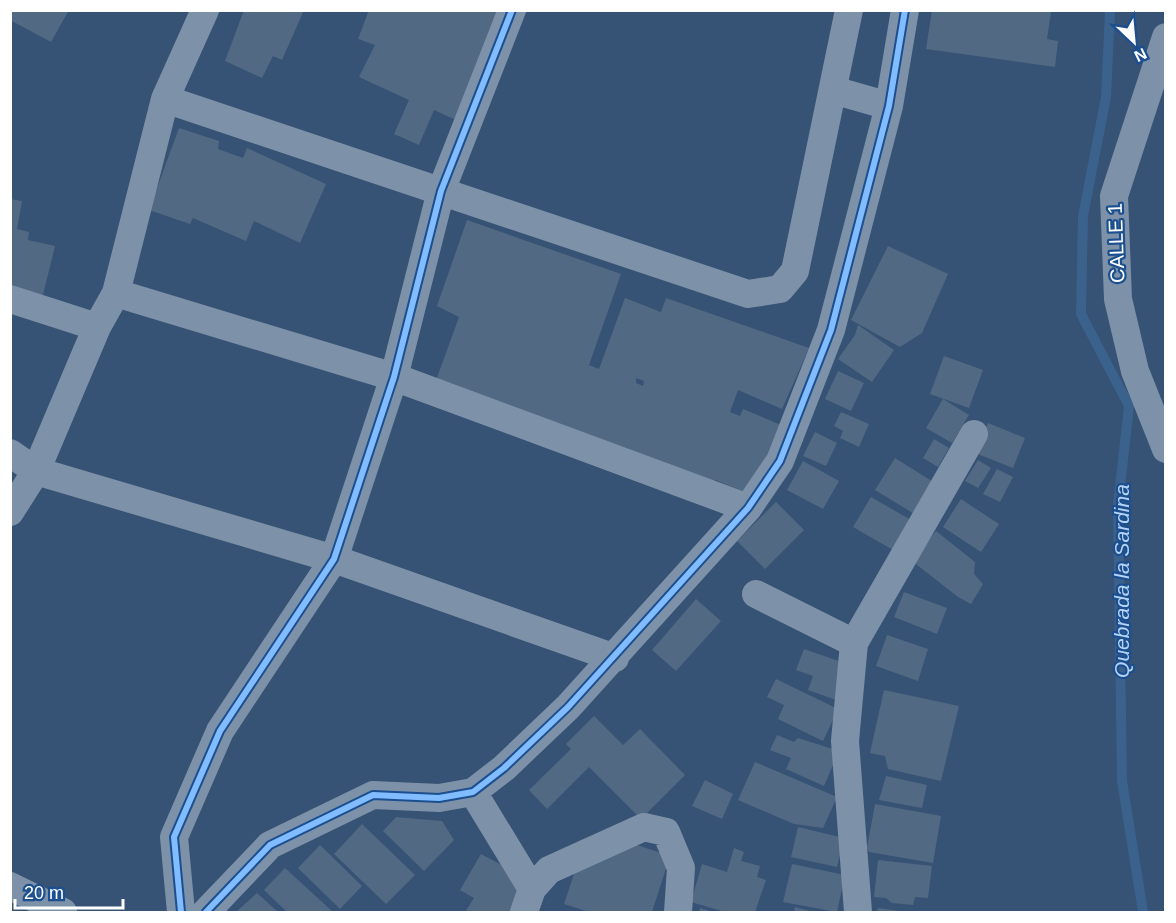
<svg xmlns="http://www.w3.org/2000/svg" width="1176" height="923" viewBox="0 0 1176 923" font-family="Arial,sans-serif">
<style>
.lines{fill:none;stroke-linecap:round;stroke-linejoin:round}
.stream{stroke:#3b618d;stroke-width:10}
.building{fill:#526984;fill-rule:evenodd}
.minor{stroke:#7d92a8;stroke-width:28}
.cycleway-casing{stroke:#1b4f8f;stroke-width:10}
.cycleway{stroke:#80bcff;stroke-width:6}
.labels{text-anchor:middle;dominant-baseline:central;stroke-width:4.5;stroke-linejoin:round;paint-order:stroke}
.street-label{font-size:20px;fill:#fff;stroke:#1b4f8f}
.water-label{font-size:21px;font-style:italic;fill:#b5d3f5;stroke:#1b4f8f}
</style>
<rect width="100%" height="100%" fill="#365274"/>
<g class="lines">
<path class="stream" d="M1110,10L1106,97L1083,216L1081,314L1129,406L1118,505L1122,781L1143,912"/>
</g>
<path class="building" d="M10,10H69L51,42L10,20Z
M244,10H304L282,60L273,56L262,78L225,61Z
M369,10H506L458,121L434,110L419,145L394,134L409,100L359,77L375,45L358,39Z
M932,10L1051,12L1047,39L1058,41L1055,67L926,49Z
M179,128L219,141L218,149L243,158L247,148L326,184L300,243L254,221L246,241L193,218L190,224L149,210Z
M10,199L22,201L17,229L29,232L28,240L55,246L43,295L10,287Z
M467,220L621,274L589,365L599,369L625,298L661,312L666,298L809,348L782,409L738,390L730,412L740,416L743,409L781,425L753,495L715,480L713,484L434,386L459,317L437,306ZM636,378L644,381L643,386L636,383Z
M888,246L948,274L922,333L900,347L851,320Z
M858,325L894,350L872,382L838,359L855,335Z
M944,356L983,370L969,408L930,394Z
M838,371L864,383L851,411L825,399Z
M943,399L969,415L952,443L926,428Z
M841,412L869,424L859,447L840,438L843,431L834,426Z
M988,423L1025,438L1013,468L975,453Z
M815,432L837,443L826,466L803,456Z
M934,439L949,448L938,467L923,458Z
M895,458L935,483L916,515L875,490Z
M978,460L991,468L978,488L965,481Z
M803,461L839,481L823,509L787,490Z
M997,469L1013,477L1000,502L983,494Z
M871,497L911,520L893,550L853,527Z
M961,499L999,524L981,552L943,527Z
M776,502L804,530L765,569L737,541Z
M936,531L975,562L974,574L983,584L971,604L958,597L912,561Z
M904,592L947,608L937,634L894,617Z
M696,599L721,621L676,671L652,650Z
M887,635L928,649L918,681L876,666Z
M804,649L853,666L839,701L808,690L813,676L796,670Z
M776,679L838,709L823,741L778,719L784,705L767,697Z
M884,690L959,706L941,781L888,769L885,756L870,753Z
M594,716L623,745L640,729L685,775L641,819L589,767L547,809L529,790L571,749L566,744Z
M777,735L794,742L798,738L839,751L824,786L786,769L791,758L770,750Z
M755,762L837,797L823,828L794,824L738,800Z
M886,776L927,785L922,808L879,800Z
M705,780L733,794L722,819L692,806Z
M875,804L941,816L933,863L869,852L867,848Z
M396,817L442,821L454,840L424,871L383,831Z
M362,824L415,875L386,904L334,854Z
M798,827L844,838L837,867L791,857Z
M628,842L670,856L652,912H589L564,904L574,874Z
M320,845L362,886L340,909L298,868Z
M734,848L744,852L741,861L760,866L757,877L766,880L755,912H725L691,902L702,864L727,872Z
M481,854L515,872L518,894L512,912H465L474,898L460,890Z
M878,860L932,866L928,898L915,897L913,905L892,903L886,898L874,897Z
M792,864L845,875L837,912L783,902Z
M285,868L333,912H287L264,890Z
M257,893L278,912H236Z
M795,907L813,912H794Z
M700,908L714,912H699Z
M878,908L899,911V912H877Z"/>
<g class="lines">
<path class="minor" d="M1166,37L1114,196L1118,299L1135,371L1166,449
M833,90L889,106
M165,99L748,294L780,289L795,271L849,10
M116,293L394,377L748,508
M10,299L97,327
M10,453L36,471L334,559L615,658
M10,512L36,471L97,327L116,293L165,99L205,10
M756,594L854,643
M473,792L532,889
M10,886L63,912
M181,912L174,837L220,731L334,559L394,377L441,191L512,10
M206,912L270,845L373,795L439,798L473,792L504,768L568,707L748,508L780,461L831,330L889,106L905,10
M524,912L532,889L549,870L644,827L666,832L681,868L678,912
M858,912L845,741L854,643L974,434"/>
<g class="cycleway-casing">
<path id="cycleway" d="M181,912L174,837L220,731L334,559L394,377L441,191L512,10
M206,912L270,845L373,795L439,798L473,792L504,768L568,707L748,508L780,461L831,330L889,106L905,10"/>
</g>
<use href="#cycleway" class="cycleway"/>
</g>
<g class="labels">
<g class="street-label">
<text transform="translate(1116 243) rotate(-92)">CALLE 1</text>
</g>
<g class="water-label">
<text transform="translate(1121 581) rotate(-90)">Quebrada la Sardina</text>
</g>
</g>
<rect width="1176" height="923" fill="none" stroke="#ffffff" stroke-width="24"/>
<g transform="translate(1134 42) rotate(154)" stroke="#1b4f8f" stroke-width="4.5" paint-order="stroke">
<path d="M0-4.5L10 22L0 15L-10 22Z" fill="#ffffff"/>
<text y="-9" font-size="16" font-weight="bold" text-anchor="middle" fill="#ffffff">N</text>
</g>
<path d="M15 899v9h108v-9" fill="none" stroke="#ffffff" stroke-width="3"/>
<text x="24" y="899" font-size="18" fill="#ffffff" stroke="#1b4f8f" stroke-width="4.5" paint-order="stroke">20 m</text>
</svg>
